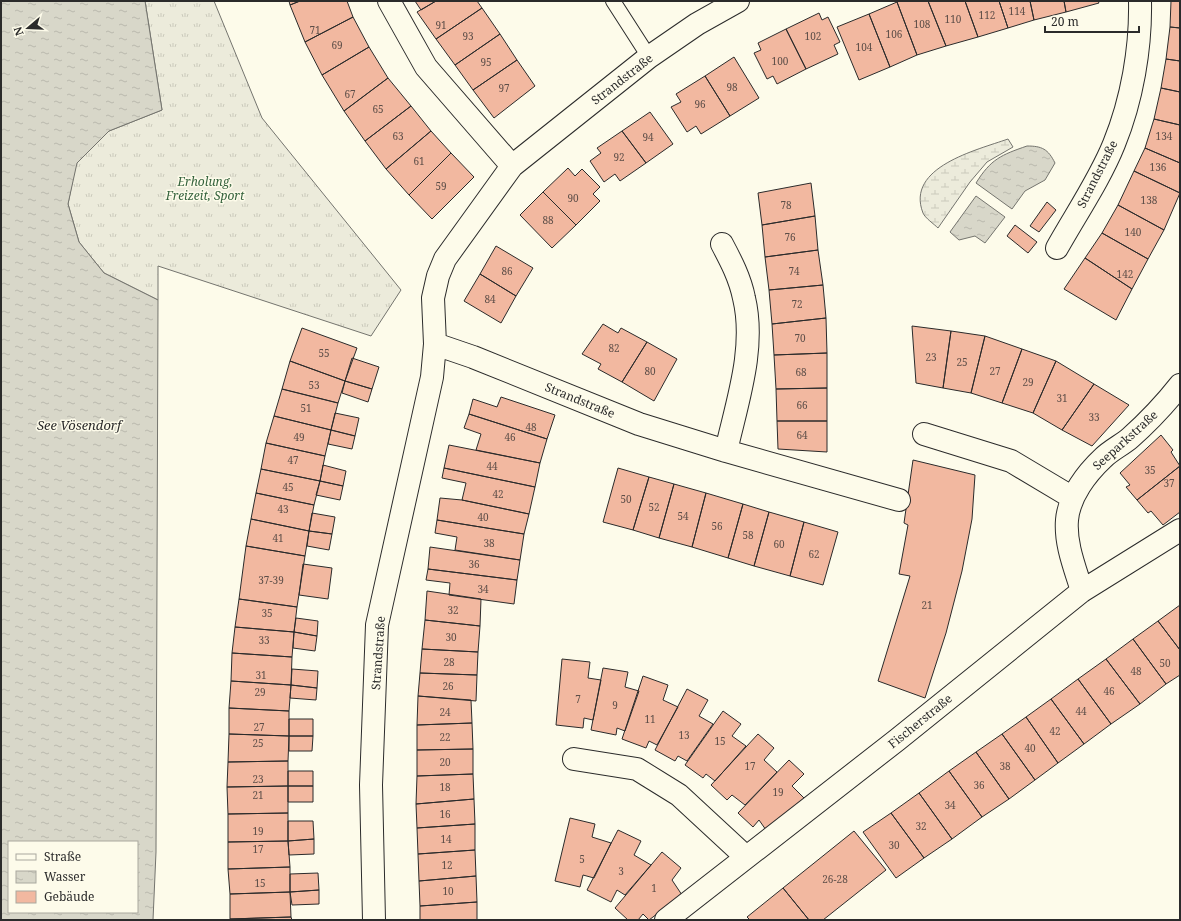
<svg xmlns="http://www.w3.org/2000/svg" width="1181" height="921" viewBox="0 0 1181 921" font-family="'Noto Serif',serif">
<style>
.grass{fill:url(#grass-tufts);stroke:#74746e}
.wetland{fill:url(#wetland-marsh);stroke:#74746e}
.water{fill:url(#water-ripples);stroke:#74746e;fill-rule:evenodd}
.building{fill:#f2b8a0;stroke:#2b2b2b}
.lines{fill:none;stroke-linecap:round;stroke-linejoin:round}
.lane-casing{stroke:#2b2b2b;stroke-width:16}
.street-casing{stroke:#2b2b2b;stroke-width:24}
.lane{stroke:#fdfbea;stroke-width:14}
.street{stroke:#fdfbea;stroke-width:22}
.labels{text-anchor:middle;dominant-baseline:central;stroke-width:3;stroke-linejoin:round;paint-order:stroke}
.number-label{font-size:10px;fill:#5d4e48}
.street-label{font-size:12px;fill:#2b2b2b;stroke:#fdfbea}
.park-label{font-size:12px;font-style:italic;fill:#34623c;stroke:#fdfbea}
.water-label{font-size:13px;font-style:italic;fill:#2b2b2b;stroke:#fdfbea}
</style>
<defs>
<pattern id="grass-tufts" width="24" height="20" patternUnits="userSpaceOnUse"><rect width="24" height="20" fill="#ecebdb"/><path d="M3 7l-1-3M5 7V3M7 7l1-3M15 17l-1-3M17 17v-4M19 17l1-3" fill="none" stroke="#cbcabc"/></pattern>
<pattern id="wetland-marsh" width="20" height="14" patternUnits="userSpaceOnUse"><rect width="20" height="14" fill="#ecebdb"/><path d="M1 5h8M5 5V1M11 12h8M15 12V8" fill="none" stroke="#cbcabc"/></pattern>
<pattern id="water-ripples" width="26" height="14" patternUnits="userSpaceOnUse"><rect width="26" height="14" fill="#d8d7c9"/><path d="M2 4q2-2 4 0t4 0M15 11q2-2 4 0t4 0" fill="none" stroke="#bab9ad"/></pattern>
</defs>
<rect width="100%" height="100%" fill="#fdfbea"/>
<path class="grass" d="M145,1H214L262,118L401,290L371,336L158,266V300L104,273L79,242L68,204L76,163L109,131L162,110Z"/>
<path class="wetland" d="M1008,139L1013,147L987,162L970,182L938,228C934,224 925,218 923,213C905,167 977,150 1008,139Z"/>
<path class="water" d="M1,1H145L162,110L109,131L77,163L68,204L79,242L104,273L158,300L156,852L153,920H1ZM9,842H137V912H9Z
M1027,146C1042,146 1048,149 1055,163L1045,180L1025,191L1012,209L976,183C991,159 1001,155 1027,146Z
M976,196L1005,217L985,243L975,236L959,240L950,232Z"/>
<path class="building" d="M289,1H300L290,5Z
M300,1H347L353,17L305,42L290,5Z
M415,1H436L421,10Z
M436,1H477L482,8L436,39L417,12Z
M900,1H928L946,46L917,55L897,2Z
M928,1H965L978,37L946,46Z
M965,1H999L1008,28L978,37Z
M999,1H1030L1034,20L1008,28Z
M1030,1H1064L1066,12L1034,20Z
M1064,1H1098L1099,3L1066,12Z
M1171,1H1180V28L1170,27Z
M897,2L917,55L890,67L869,14Z
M482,8L500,34L455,65L436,39Z
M819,13L822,20L828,17L840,42L834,45L838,54L806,69L786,29Z
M869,14L890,67L859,80L837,27Z
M353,17L369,47L322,75L305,42Z
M1170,27L1180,28V61L1166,59Z
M786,29L806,69L777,84L773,76L767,79L754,53L761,50L758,43Z
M500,34L517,60L473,90L455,65Z
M369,47L388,78L344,111L322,75Z
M734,57L759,98L730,116L705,76Z
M1166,59L1180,61V92L1161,88Z
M517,60L535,86L494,118L473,90Z
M705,76L730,116L701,134L696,126L687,132L671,107L681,102L676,94Z
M388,78L411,106L365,141L344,111Z
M1161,88L1180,92V125L1154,119Z
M411,106L431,131L386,169L365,141Z
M650,112L673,144L646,163L622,131Z
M1154,119L1180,125V163L1145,148Z
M431,131L451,153L409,195L386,169Z
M622,131L646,163L620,181L615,174L604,182L590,161L601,153L597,148Z
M1145,148L1180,163V193L1134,171Z
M451,153L474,177L432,219L409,195Z
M568,168L575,176L582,169L600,187L593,194L600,201L576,225L543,192Z
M1134,171L1180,193L1164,230L1118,205Z
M811,183L815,216L762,225L758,193Z
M543,192L576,225L552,248L520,215Z
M1047,202L1056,210L1039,232L1030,226Z
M1118,205L1164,230L1148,259L1102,233Z
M815,216L818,250L765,257L762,225Z
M1015,225L1037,242L1028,253L1007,236Z
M1102,233L1148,259L1132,289L1085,258Z
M496,246L533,268L516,296L480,274Z
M818,250L823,285L769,290L765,257Z
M1085,258L1132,289L1116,320L1064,289Z
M480,274L516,296L501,323L464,301Z
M823,285L826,318L772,324L769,290Z
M826,318L827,353L774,355L772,324Z
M603,324L618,333L621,328L647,342L622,382L598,369L601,364L582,354Z
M912,326L951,331L943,388L916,383Z
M302,328L357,348L345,381L290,361Z
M951,331L985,336L971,393L943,388Z
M985,336L1022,349L1002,403L971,393Z
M647,342L677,359L654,401L622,382Z
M1022,349L1056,361L1033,413L1002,403Z
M827,353V388L776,389L774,355Z
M352,358L379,367L372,389L345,381Z
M290,361L345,381L338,403L282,389Z
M1056,361L1094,384L1062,430L1033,413Z
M345,381L372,389L368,402L342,393Z
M1094,384L1129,405L1092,446L1062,430Z
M827,388V421H777L776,389Z
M282,389L338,403L331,430L274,416Z
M501,397L555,415L547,439L469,414L473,399L497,407Z
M335,413L359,418L355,436L331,430Z
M469,414L547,439L540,463L476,450L481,434L464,428Z
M274,416L331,430L325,456L266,443Z
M777,421H827V452L778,449Z
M331,430L355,436L352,449L328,444Z
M1161,435L1173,450L1171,452L1180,466L1137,500L1126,487L1130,485L1120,473Z
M266,443L325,456L320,481L261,469Z
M449,445L540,463L535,487L444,468Z
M913,460L975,475L972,519L962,571L946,633L925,698L878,681L910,576L899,574L908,525L904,523Z
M323,465L346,471L343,486L320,481Z
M1180,466V512L1163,525L1151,511L1148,513L1137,500Z
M444,468L535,487L529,514L462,500L466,483L442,478Z
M618,468L649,477L633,530L603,522Z
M261,469L320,481L314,505L256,493Z
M649,477L674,484L659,538L633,530Z
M320,481L343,486L340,500L316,495Z
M674,484L706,493L692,547L659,538Z
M256,493L314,505L309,531L251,519Z
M706,493L743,504L728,558L692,547Z
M440,498L462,500L529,514L524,534L437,520Z
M743,504L769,512L754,566L728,558Z
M769,512L804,522L790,576L754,566Z
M312,513L335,517L332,534L309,531Z
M251,519L309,531L305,556L246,546Z
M437,520L524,534L520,560L455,550L457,537L435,533Z
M804,522L838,532L823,585L790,576Z
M309,531L332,534L329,550L307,546Z
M246,546L305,556L297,607L239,599Z
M430,547L520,560L517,580L428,569Z
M303,564L332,568L328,599L299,595Z
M428,569L517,580L514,604L449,595L450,583L426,580Z
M427,591L481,599L480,626L425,620Z
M239,599L297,607L294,632L235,627Z
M1180,605V650L1158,621Z
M296,618L318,621L317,636L294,632Z
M425,620L480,626L478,652L422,649Z
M1158,621L1180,650V675L1166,684L1133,639Z
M235,627L294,632L292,657L232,653Z
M294,632L317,636L315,651L293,648Z
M1133,639L1166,684L1140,704L1106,659Z
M422,649L478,652L477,675L420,673Z
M232,653L292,657L291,685L231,681Z
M562,659L590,662L588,678L601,680L593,720L584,718L583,728L556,725Z
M1106,659L1140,704L1111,724L1078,679Z
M603,668L628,672L625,687L639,691L625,731L617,728L616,735L591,730Z
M292,669L318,671L317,688L291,685Z
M420,673L477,675L476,701L418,696Z
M643,676L668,685L663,700L678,707L657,745L649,741L646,748L622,739Z
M1078,679L1111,724L1084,744L1051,699Z
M231,681L291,685L289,711L229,708Z
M291,685L317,688L316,700L290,698Z
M687,689L708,700L699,716L713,724L687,761L678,756L675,761L655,750Z
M418,696L471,700L472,723L417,725Z
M1051,699L1084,744L1058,763L1026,717Z
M229,708L289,711V736L229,734Z
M723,711L741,724L732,736L746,746L715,781L706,774L703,778L685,765Z
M1026,717L1058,763L1035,780L1002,734Z
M289,719H313V736H289Z
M472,723L473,749L417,750V725Z
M229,734L289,736L288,761L228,762Z
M758,734L774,748L764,760L777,772L745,805L732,795L727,800L711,785Z
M1002,734L1035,780L1009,799L976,752Z
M289,736H313L312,751H289Z
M473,749V774L417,776V750Z
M976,752L1009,799L982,817L949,771Z
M789,760L804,774L792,786L805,799L766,830L759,820L753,827L738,813Z
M288,761V786L227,787L228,762Z
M288,771H313V786H288Z
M949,771L982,817L952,839L919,793Z
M473,774L474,799L416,804L417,776Z
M288,786H313V802H288Z
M288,786V813L228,814L227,787Z
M919,793L952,839L924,858L891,813Z
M474,799L475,824L417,828L416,804Z
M288,813V841L228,842V814Z
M891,813L924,858L896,878L863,832Z
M570,818L595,824L592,837L611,843L594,878L583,875L580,887L555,881Z
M288,821H313L314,839L288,841Z
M475,824V850L418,854L417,828Z
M618,830L641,841L634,855L651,865L625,895L617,890L611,902L587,890Z
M854,831L886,870L823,920H809L783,888Z
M314,839V854L289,855L288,841Z
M288,841L290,867L228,869V842Z
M475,850L476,876L419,881L418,854Z
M662,852L681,868L672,880L682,895L649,920L643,914L638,920H628L615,908Z
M290,867V892L230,894L228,869Z
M318,873L319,890L290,892V874Z
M476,876L477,902L420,906L419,881Z
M783,888L809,920H750L747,917Z
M319,890V904L292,905L290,892Z
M290,892L291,917L230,919V894Z
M477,902V920H420V906Z
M291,917L292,920H230V919Z"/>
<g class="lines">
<g class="lane-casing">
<path id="lane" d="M613,1L649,57"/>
</g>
<g class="street-casing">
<path id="street" d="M389,1L426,67L512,166
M722,244C731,261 740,278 744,298C756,348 737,402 726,451
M1057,248C1076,214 1100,179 1114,144C1132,100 1141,48 1140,1
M435,344L473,357L639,424L726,451L899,500
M924,434L1011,461L1073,498
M1082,591C1075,568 1065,544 1067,520C1069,496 1087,473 1103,458C1111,450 1122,445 1130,438C1148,422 1165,404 1180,385
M574,759L637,769L679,795L746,857
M374,920L371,785L377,625L432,377L435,344L433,298L438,276L445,259L512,166L649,57L697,24L738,1
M666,920L897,740L1082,591L1180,530"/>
</g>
<use href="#lane" class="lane"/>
<use href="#street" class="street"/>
</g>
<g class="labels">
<g class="number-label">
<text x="1017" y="11">114</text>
<text x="987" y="15">112</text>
<text x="953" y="19">110</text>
<text x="922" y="24">108</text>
<text x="441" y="25">91</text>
<text x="315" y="30">71</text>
<text x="894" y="34">106</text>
<text x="468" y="36">93</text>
<text x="813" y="36">102</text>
<text x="337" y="45">69</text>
<text x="864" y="47">104</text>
<text x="780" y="61">100</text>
<text x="486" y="62">95</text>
<text x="732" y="87">98</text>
<text x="504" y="88">97</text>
<text x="350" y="94">67</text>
<text x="700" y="104">96</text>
<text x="378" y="109">65</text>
<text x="398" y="136">63</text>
<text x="1164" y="136">134</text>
<text x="648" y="137">94</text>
<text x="619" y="157">92</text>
<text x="419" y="161">61</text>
<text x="1158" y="167">136</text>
<text x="441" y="186">59</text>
<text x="573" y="198">90</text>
<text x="1149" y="200">138</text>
<text x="786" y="205">78</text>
<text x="548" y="220">88</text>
<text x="1133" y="232">140</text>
<text x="790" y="237">76</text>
<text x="507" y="271">86</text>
<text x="794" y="271">74</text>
<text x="1125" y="274">142</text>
<text x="490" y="299">84</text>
<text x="797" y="304">72</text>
<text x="800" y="338">70</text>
<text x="614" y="348">82</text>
<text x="324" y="353">55</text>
<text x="931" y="357">23</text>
<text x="962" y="362">25</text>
<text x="650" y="371">80</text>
<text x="995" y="371">27</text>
<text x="801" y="372">68</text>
<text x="1028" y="382">29</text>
<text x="314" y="385">53</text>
<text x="1062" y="398">31</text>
<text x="802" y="405">66</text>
<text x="306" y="408">51</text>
<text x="1094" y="417">33</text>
<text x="531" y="427">48</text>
<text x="802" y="435">64</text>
<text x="299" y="437">49</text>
<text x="510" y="437">46</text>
<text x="293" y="460">47</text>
<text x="492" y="466">44</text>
<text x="1150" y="470">35</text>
<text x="1169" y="483">37</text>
<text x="288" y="487">45</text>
<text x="498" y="494">42</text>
<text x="626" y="499">50</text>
<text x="654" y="507">52</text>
<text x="283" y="509">43</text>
<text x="683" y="516">54</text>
<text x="483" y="517">40</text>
<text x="717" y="526">56</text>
<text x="748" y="535">58</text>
<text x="278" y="538">41</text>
<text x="489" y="543">38</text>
<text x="779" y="544">60</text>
<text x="814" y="554">62</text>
<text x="474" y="564">36</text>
<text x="271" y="580">37-39</text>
<text x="483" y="589">34</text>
<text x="927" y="605">21</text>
<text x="453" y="610">32</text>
<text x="267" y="613">35</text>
<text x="451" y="637">30</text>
<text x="264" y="640">33</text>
<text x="449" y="662">28</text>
<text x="1165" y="663">50</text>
<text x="1136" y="671">48</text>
<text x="261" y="675">31</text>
<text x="448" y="686">26</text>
<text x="1109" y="691">46</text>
<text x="260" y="692">29</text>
<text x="578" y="699">7</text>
<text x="615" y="705">9</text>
<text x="1081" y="711">44</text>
<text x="445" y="712">24</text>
<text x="650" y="719">11</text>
<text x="259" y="727">27</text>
<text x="1055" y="731">42</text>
<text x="684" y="735">13</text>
<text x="445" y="737">22</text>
<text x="720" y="741">15</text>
<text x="258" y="743">25</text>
<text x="1030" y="748">40</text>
<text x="445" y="762">20</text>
<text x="750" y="766">17</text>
<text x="1005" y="766">38</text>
<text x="258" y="779">23</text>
<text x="979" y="785">36</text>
<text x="445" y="787">18</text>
<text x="778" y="792">19</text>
<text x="258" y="795">21</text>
<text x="950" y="805">34</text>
<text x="445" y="814">16</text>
<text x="921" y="826">32</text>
<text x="258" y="831">19</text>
<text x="446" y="839">14</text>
<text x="894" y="845">30</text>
<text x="258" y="849">17</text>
<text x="582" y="859">5</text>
<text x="447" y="865">12</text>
<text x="621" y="871">3</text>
<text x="835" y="879">26-28</text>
<text x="260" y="883">15</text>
<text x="654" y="888">1</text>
<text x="448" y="891">10</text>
</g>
<g class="street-label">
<text transform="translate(622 79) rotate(-38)">Strandstraße</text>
<text transform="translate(1097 174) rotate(-63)">Strandstraße</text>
<text transform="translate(580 400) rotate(22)">Strandstraße</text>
<text transform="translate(1125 440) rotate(-42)">Seeparkstraße</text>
<text transform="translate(378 653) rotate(-86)">Strandstraße</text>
<text transform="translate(920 721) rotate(-39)">Fischerstraße</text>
</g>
<g class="park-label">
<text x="205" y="181">Erholung,<tspan x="205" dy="14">Freizeit, Sport</tspan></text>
</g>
<g class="water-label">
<text x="79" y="425">See Vösendorf</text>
</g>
</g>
<rect width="1181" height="921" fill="none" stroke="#2b2b2b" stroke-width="4"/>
<rect x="8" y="841" width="130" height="72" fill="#fdfbea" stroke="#a9a89e"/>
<rect x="16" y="854" width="20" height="6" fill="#fdfbea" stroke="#a9a89e"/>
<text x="44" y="861" font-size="12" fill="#2b2b2b">Straße</text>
<rect x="16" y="871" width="20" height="12" fill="url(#water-ripples)" stroke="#a9a89e"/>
<text x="44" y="881" font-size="12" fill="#2b2b2b">Wasser</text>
<rect x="16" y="891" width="20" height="12" fill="#f2b8a0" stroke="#a9a89e"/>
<text x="44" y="901" font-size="12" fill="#2b2b2b">Gebäude</text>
<g transform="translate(28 28) rotate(251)" stroke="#fdfbea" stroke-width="3" paint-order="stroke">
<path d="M0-3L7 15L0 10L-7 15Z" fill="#2b2b2b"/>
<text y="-6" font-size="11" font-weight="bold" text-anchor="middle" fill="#2b2b2b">N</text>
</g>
<path d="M1045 26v6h94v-6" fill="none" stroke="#2b2b2b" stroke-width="2"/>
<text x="1051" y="26" font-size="12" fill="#2b2b2b" stroke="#fdfbea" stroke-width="3" paint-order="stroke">20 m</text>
</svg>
